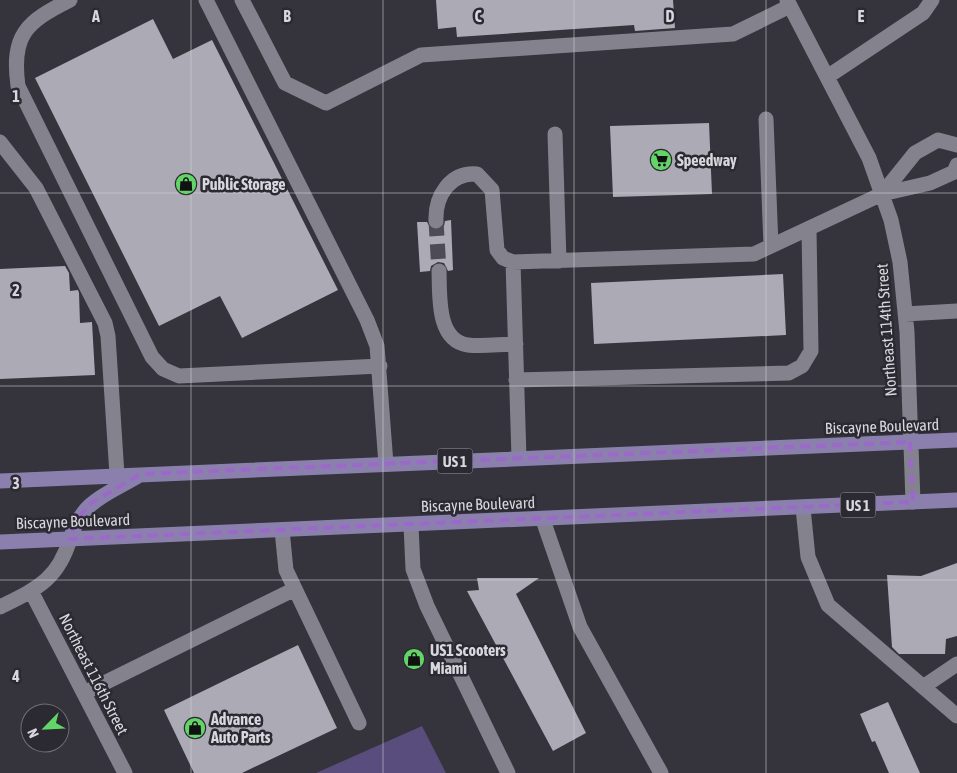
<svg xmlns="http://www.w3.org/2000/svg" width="957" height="773" viewBox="0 0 957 773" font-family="'Asap Condensed',sans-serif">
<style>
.green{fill:#584d7c}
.building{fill:#acaab5}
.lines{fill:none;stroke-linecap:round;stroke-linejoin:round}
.minor-tunnel{stroke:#4d4c54;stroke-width:15;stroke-dasharray:15 8;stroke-linecap:butt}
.minor{stroke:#84838d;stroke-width:15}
.major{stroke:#8b80ad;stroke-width:15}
.marked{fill:none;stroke:#9c68ca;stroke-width:4;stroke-dasharray:10 6;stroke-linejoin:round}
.grid{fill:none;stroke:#d8d7dd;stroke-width:1;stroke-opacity:0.55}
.labels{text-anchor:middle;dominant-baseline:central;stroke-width:5;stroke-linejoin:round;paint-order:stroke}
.shield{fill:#2b2931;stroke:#a4a3a9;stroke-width:1}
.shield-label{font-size:15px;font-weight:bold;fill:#d8d7dd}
.poi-label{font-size:16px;font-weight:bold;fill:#d8d7dd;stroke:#2b2931;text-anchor:start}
.street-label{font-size:16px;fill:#d8d7dd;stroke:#2b2931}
.grid-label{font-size:16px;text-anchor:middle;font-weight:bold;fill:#d8d7dd;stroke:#2b2931;stroke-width:5;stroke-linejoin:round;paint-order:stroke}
</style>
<rect width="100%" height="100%" fill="#35333c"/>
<path class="green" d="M422,726L446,773H316Z"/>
<path class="building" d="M436,0H673L675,28L635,31L634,25L457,37L456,27L438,29Z
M153,19L173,59L212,40L338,290L242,338L220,296L159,326L35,78Z
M709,123L712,194L613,197L610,126Z
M451,220L453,270L448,271L444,263L438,262L431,266L430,271L420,272L417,222H427L431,229L436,230L444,226L445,221Z
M65,266L69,273L70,291L78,290L79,293L80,323L92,322L95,375L0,379V269Z
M783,274L786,335L594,344L591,283Z
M957,563V636L946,639L945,654H899L892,647L887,575L921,576Z
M477,578H539L516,594L586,733L553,751L467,591L479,590Z
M298,645L337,728L242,773H194L164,710Z
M888,702L920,773H889L875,741L872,742L860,714Z"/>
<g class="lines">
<path class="minor-tunnel" d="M436,221L439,271"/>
<path class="minor" d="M70,0C26,22 11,35 18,86L152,357L163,369L179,376L380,366
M206,0L367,320L377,346L386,464
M242,0L285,83L326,103L421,55L733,34L790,6
M787,0L869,158L891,220L900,262L907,332L913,502
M827,77L923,13L932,0
M766,119L771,246
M555,134L559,261
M0,142L36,188L105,323L108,336L117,475
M882,194L915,153L938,140L957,145
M436,221C435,196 450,172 477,174L492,190L497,250L503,258L513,262L754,254L882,194L930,183L954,172L957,165
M513,262L519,458
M439,271C440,294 436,341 468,345C483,347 500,344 516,344
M905,314L957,311
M516,380L789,373L802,366L811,351L809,229
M803,508L808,557L828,605L957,716
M543,520L580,627L661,773
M411,525L413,569L427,606L508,773
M282,530L286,570L359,723
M31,591L125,773
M0,607C36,589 58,580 70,539
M923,687L957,664
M84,693L295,589"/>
<path class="major" d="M0,481L957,440
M70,539C83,500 104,496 138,476
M0,542L957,500"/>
</g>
<path class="marked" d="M910,442L913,502L70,539L77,519L91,503L141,474Z"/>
<path class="grid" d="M191,0V773M383,0V773M574,0V773M766,0V773M0,193H957M0,386H957M0,580H957"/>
<defs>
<g id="supermarket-disc" transform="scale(1.125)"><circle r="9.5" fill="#63d468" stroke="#2b2931"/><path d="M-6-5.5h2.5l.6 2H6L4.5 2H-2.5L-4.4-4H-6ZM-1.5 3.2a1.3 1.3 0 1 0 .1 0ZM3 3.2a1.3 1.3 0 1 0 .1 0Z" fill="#111"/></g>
<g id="shop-disc" transform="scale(1.125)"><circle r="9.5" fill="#63d468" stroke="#2b2931"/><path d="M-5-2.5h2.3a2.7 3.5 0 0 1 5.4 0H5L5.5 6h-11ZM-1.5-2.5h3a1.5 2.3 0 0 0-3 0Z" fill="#111"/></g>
</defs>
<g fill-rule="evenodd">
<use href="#supermarket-disc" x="661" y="160"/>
<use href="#shop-disc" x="186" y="184"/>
<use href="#shop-disc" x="414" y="659"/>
<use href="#shop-disc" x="195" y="728"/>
</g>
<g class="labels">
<g class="shield">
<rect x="437.5" y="448.5" width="35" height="25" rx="4"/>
<rect x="840.5" y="492.5" width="35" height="25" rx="4"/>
</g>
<g class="shield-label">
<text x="455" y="461">US 1</text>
<text x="858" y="505">US 1</text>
</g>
<g class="poi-label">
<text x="677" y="160">Speedway</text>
<text x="202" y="184">Public Storage</text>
<text x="430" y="650">US1 Scooters<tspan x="430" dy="18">Miami</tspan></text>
<text x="211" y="719">Advance<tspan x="211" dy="18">Auto Parts</tspan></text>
</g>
<g class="street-label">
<text transform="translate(886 330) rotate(-94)">Northeast 114th Street</text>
<text transform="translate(882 426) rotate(-2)">Biscayne Boulevard</text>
<text transform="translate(478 504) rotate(-2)">Biscayne Boulevard</text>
<text transform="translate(73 521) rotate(-2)">Biscayne Boulevard</text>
<text transform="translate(94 674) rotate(63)">Northeast 116th Street</text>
</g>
</g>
<g class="grid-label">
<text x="96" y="22">A</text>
<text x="287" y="22">B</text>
<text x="478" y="22">C</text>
<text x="670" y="22">D</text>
<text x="861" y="22">E</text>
<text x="16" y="102">1</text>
<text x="16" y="296">2</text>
<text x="16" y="489">3</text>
<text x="16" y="682">4</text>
</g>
<g transform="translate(45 728) rotate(246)"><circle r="24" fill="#2b2931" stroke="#706f76"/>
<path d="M0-4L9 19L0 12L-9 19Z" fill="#63d468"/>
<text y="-8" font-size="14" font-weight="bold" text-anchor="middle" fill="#d8d7dd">N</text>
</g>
</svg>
